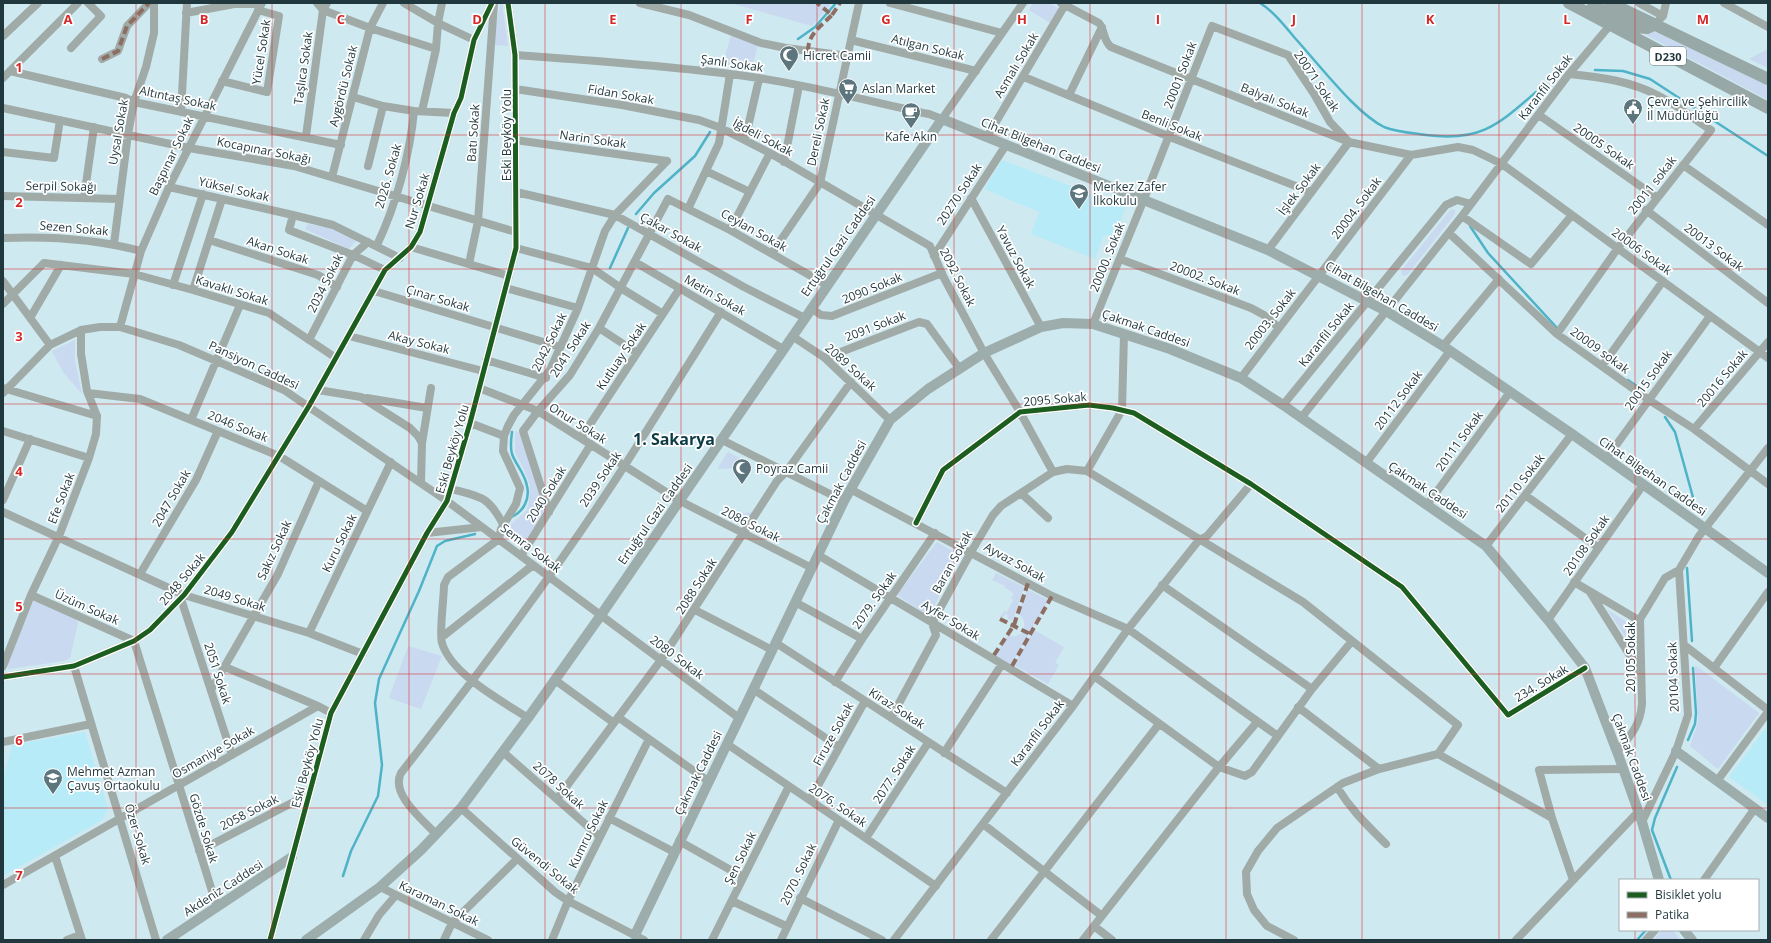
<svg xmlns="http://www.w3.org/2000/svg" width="1771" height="943" viewBox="0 0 1771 943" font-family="'Open Sans',sans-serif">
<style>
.built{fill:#b8ebf8}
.green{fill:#c9d9f0}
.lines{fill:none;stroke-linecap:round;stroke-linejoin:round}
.stream{stroke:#4eb3c7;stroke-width:2.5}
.minor{stroke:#a0aaa7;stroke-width:8}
.major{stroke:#9dadac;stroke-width:10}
.highway{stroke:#98a8a6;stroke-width:12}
.minor-bridge{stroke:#a0aaa7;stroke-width:8}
.quiet{stroke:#8d6e63;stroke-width:4;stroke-dasharray:8 4;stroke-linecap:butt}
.cycleway-casing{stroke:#fff;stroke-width:8}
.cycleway{stroke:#1b5e20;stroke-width:5}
.grid{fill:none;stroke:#d62828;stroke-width:1;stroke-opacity:0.55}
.labels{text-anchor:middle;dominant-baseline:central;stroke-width:3.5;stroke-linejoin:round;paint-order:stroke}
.shield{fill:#fff;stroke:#627377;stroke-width:1}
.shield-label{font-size:11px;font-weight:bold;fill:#1f373d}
.street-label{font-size:12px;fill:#1f373d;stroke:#fff}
.poi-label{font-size:12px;fill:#1f373d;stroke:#fff;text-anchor:start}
.district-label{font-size:16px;font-weight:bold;fill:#0d3b45;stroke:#fff}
.grid-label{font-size:13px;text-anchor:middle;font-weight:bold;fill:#d62828;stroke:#fff;stroke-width:3.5;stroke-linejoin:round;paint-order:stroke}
</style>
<rect width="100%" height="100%" fill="#cfe9f0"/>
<path class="built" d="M1002,160L1126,207L1114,238L1104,235L1095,259L1031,234L1039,212L984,189Z
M1768,725V805L1729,777Z
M85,732L108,809L102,820L3,876V780L12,745Z"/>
<path class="green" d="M500,3H502L508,46L493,45Z
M730,3H832L812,26Z
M1033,3H1049L1059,9L1050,23L1029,10Z
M1635,29L1655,32L1768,85V100Z
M731,35L758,45L751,71L726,65V53Z
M1768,49V68L1749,59Z
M1451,209L1455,210V214L1408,274L1405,276L1402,275L1401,271Z
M308,224L337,230L357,240L349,249L305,229Z
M75,340V361L82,394L63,372L52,351Z
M515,431L522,434L544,512L522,548L504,531L527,510L529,501L530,485L523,467L515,453Z
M728,452L752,464L751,467L717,469Z
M753,512L745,525L741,526L727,518L728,515Z
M937,542L959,555L930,615L928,616L897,595Z
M996,573L1024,587L1013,620L1008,619L1007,613L1002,618L1000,617L1004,611L1007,612L1013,600L1011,598L1014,593L1005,588V586L992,580Z
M1027,589L1048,600L1030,632L1024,629C1025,623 1024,617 1018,614Z
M33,601H36L77,620L78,623L70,658L64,661L9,669L7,666Z
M1607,609L1635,628L1636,653Z
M1034,630L1064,647L1055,663L1059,665L1048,684L1014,665Z
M1023,632L1028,635L1011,665L995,656L1008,635C1014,638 1018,636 1023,632Z
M408,646L442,656L421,709L389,698Z
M1695,665L1759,713L1718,769L1690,746L1698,722Z
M1662,930H1673L1680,940H1653Z"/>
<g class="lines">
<path class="stream" d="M1260,3C1274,12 1284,25 1294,37C1313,58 1331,81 1351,101C1360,110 1372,121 1384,127C1397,132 1412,133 1426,135C1480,142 1498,125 1536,92
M798,39L815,27L836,3
M1595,70L1623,71L1650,79L1768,156
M636,214L654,193L695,156L710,132
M1470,226L1488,253L1558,329
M610,268L628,228
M1628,380L1638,387
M1665,417L1675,432L1694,501
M511,517C524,512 530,498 527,486C525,474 516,465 512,454C510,447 511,439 512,432
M1687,568L1692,641
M1688,740L1695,724L1696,713L1693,668
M343,876L351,851L378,796L382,765L375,703L379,679L419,591L437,546L445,541L475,534
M1671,880L1652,830L1655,818L1677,767
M1637,940L1646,930"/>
<path class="minor" d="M317,3L323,10L370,28L436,49
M404,3L438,23L474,40
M640,3L689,15L761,43L786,48L848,56
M890,3L1002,33
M1061,3L1099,23C1105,30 1103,41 1111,47L1349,142L1411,155L1458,147L1473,150L1502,164L1768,358
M1639,3L1663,16
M1724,3L1768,27
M186,13L234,4H261
M1659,20L1663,16L1666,3
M3,36L38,3
M851,40L976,71
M71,48L101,16L88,3
M515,55C587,60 658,65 730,74C797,82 863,100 929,114L942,119L1023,3
M102,59L118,51L127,26L149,3
M10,71L126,98L134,102L341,145
M1024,77L1170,137L1311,192
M3,78L78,3
M222,81L267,92L279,16L258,10
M515,89L622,105L699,120L721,128L770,153L930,246L944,278L984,353L1020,412L1053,472
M1069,95L1102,27
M353,97L383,106L414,111L454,113
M3,108L189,148L294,166L516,232
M422,111L436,49L438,23L442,3
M181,112L187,3
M1539,115L1656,197
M306,136L323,10L327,3
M987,137L1065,5
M515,140L667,161
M745,140L759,79
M3,152L54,158L60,120
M784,162L799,86
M1683,165L1768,225
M368,166L383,106
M706,171L750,192
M332,177L370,28L383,3
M169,187L293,215
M516,192L615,215L744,287L805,318
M3,196L119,199
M84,198L94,127
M971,198L1041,327
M688,209L719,143L730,74
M1646,210L1768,303
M1462,216L1531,264L1572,215
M730,230L770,153
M1449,233L1557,334L1649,400L1694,429L1768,484
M3,238C50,236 96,239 141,251
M209,240L318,275L337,287
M114,244L128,134L134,102L146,67L154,33V3
M377,245C396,205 410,155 414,111
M411,247L509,276
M516,248L592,268L618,286
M772,253L820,183L859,3
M934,256L1006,145
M1120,259L1251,308L1264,315L1278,327
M635,262L783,349
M469,264L478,221L494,4
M385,270L353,255L289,230L293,215L333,225L400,258
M3,281L50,345
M173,285L203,194
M506,288L578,308
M193,290L222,199
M624,290L663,314
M374,291L560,347
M3,304L44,263L134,274L193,290L269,313L336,358
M811,308L821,315L832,316L942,273
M30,318L61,265
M1093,324L1144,199L1212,26L1288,55L1314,94L1330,122L1349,142L1268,250
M120,327L141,251L169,187L262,3
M599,328L637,353
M1557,334L1618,248L1711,130C1694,119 1677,105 1659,96C1631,81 1600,77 1569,74
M349,336L483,371
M792,336L825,358L890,420
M309,340L353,255L368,242
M1443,346L1499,279
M825,358L919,322L927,324L959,368
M486,360L546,378
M1602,366L1663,281
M1241,378L1411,155
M3,388L97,416
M479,388L538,411L680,501L812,568
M318,390L361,397L410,428L418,436L422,443L421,483
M3,393L50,345L81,330L100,327H120L179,345L284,390L447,501L739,718
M88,393L140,399L279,456L367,511
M367,398L427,408
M1283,405L1446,205L1457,200L1471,204
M1301,418L1462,216L1569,74L1611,24
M191,420L240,305
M470,423L504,436
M1694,429L1768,342
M3,431L89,458
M581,438L680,288
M722,440L844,501
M422,443L431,388
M1606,459L1710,316
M1366,463L1450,351
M1087,471L1122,410L1124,334
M451,489C481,497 488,496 503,524
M850,489L1052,596L1128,629L1278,736
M1021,493L1048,518
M1525,495L1599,548
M3,500L30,439
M1427,505L1510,392
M3,512L184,595L309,633L363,654
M549,512L523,431L538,411L570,375L599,328L668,199L730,230L827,285
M916,523L943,470L1020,412L1089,405L1113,408L1134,413L1251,484L1402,587L1508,715L1585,668
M427,533L482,527
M1486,546L1572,434
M818,555L1073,706
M521,556L591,444
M140,574L196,480L218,431
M1574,582L1635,618
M1162,585L1312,689
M1590,592L1641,673
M31,595L134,641L217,907
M181,599L232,755
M795,602L862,639
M695,610L772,650
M1548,620L1643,485
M309,633L391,462
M442,637L533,565
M776,643L1007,793
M1684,645L1768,710
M3,666L31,595L59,536L89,458L96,434L97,416L87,391L81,354V330
M74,666L156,940
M225,667L318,706
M1714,668L1768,592
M1094,676L1219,767L1245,776L1252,772L1312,689L1352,641
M3,677L74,666L134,641L150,630L184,595L232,532L309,406L385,270L411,247L420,232L454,113L461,98L474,40L492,3
M555,680L614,723
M835,682L862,639L935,533
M753,689L839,747
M211,690L278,574L319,481
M1298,707L1379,769
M618,717L708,781
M528,718C502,701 451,674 442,643C439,634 444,597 444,585L448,577L499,539L501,529L516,504L520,488L503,451L504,436L508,426L514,415L550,370L578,308L605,231L615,215L667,161
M891,718L936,635L932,623L971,552L993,515L1001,506L1053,472L1067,469L1087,471L1303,602L1458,725L1438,754
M3,742L91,724
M727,744L936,886
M503,752L600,837
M1617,752C1631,735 1640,726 1642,704L1640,619L1665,578L1679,570L1699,536L1768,448
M944,753L1002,664
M1717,781L1768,712
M1337,787C1351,810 1367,825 1386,844
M557,799L661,660L777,481L786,472L851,382
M810,800L865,701
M461,808L555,892L568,901L644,940
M609,818L674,852
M1642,822L1676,751L1688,715L1679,570
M983,824L1102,916
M436,834C423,820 390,794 401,773C479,673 556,572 625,465C657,415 689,363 721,312
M866,838L928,743
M679,841L743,877
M199,851L309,794
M55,856L82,940
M1573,880L1552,818L1539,770L1623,769
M1704,880L1755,808
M3,885L318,706L331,713
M380,887L488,940
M800,898L882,940
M732,901L786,926
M1094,926L1112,940
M67,940L80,935
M270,940L331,713L427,533L447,501L470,423L516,248L515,55L508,3
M364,940L379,915L396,895
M444,940L452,923L517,859
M552,940L568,901L649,739
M712,940L789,786
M781,940L839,820
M894,940L1073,706L1128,629L1199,540L1207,536L1251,484
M991,940L1159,724
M1083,940L1219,767L1257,722
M1294,940L1267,926L1254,910L1247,894L1246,872L1258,851L1277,828L1343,783L1379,769L1438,754L1552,818
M1516,940L1638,812
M1646,940L1655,930"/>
<path class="major" d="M1676,751L1768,818
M1684,930L1692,940
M635,935L844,501L890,420L928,389L984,353L1041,327L1063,323L1093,324L1170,349L1241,378L1283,405L1486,546L1548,620L1585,668L1619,757L1642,822L1659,880
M167,940L292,857
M306,940L380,887L421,850L461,808L528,718L601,615L942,119L1268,250L1386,311L1443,346L1572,434L1768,573"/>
<path class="highway" d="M1569,3L1768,108
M1610,3L1768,79
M1593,6L1636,27L1647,28L1656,24"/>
<path class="minor-bridge" d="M618,286L624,290"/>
<path class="quiet" d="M832,15L840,3
M808,51C808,34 821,26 832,15L817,3
M102,59L118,51L127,26L149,3
M1000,619L1030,634
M994,655L1014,625L1028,583
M1012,666L1052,596"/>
<g class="cycleway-casing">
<path id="cycleway" d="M916,523L943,470L1020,412L1089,405L1113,408L1134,413L1251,484L1402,587L1508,715L1585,668
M3,677L74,666L134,641L150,630L184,595L232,532L309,406L385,270L411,247L420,232L454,113L461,98L474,40L492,3
M270,940L331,713L427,533L447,501L470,423L516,248L515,55L508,3"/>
</g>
<use href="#cycleway" class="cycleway"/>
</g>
<path class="grid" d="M136,3V940M272,3V940M409,3V940M545,3V940M681,3V940M817,3V940M954,3V940M1090,3V940M1226,3V940M1362,3V940M1499,3V940M1635,3V880M3,135H1768M3,269H1768M3,404H1768M3,539H1768M3,674H1768M3,808H1768M1635,930V940"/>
<defs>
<g id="mosque-pin" transform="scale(1)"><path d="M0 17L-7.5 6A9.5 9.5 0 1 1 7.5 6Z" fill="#5d757c" stroke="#fff"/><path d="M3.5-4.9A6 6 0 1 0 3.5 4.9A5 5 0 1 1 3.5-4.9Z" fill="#fff"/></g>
<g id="supermarket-pin" transform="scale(1)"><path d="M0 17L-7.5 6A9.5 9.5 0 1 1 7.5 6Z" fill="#5d757c" stroke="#fff"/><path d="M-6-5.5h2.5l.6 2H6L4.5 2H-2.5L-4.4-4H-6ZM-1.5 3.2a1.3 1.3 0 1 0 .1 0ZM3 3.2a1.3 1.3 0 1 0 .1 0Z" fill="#fff"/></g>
<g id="civic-pin" transform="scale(1)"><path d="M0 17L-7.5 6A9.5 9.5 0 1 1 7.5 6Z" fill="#5d757c" stroke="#fff"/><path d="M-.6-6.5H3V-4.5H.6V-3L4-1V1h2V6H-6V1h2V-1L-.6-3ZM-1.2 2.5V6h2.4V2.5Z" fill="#fff"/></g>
<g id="cafe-pin" transform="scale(1)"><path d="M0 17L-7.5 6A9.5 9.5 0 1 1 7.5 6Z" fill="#5d757c" stroke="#fff"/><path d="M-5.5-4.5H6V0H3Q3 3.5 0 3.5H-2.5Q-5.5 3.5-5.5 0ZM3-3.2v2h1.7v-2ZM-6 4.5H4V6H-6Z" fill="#fff"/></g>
<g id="school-pin" transform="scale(1)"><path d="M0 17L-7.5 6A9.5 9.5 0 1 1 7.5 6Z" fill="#5d757c" stroke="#fff"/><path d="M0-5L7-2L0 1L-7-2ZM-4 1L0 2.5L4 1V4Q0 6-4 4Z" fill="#fff"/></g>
</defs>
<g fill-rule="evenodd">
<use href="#mosque-pin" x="789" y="55"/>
<use href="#supermarket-pin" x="848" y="88"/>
<use href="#civic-pin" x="1633" y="108"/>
<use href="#cafe-pin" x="911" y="112"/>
<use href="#school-pin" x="1079" y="193"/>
<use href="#mosque-pin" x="742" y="468"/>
<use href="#school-pin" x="53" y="778"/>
</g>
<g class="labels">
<rect class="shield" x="1650" y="47" width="36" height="18" rx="3"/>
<g class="shield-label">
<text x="1668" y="56">D230</text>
</g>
<g class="street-label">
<text transform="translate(928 47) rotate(14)">Atılgan Sokak</text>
<text transform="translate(261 52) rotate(-81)">Yücel Sokak</text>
<text transform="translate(732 63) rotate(8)">Şanlı Sokak</text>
<text transform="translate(1016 65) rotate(-59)">Asmalı Sokak</text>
<text transform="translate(303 68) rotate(-82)">Taşlıca Sokak</text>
<text transform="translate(1180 75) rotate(-69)">20001 Sokak</text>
<text transform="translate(1317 81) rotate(56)">20071 Sokak</text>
<text transform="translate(343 86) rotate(-76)">Aygördü Sokak</text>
<text transform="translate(1545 87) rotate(-52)">Karanfil Sokak</text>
<text transform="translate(621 94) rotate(10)">Fidan Sokak</text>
<text transform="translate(178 98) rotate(12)">Altıntaş Sokak</text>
<text transform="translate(1275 100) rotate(22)">Balyalı Sokak</text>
<text transform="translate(1172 125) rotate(22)">Benli Sokak</text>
<text transform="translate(118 132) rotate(-80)">Uysal Sokak</text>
<text transform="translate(818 132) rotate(-78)">Dereli Sokak</text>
<text transform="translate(473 133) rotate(-86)">Batı Sokak</text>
<text transform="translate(506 135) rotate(-90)">Eski Beyköy Yolu</text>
<text transform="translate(763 137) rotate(28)">İğdeli Sokak</text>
<text transform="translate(593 139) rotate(8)">Narin Sokak</text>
<text transform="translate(1041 145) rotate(22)">Cihat Bilgehan Caddesi</text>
<text transform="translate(1604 146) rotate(35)">20005 Sokak</text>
<text transform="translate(264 150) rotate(11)">Kocapınar Sokağı</text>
<text transform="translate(171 156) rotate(-64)">Başpınar Sokak</text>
<text transform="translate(388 176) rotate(-74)">2026. Sokak</text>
<text transform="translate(1652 185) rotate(-52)">20011 sokak</text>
<text transform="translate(61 186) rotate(1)">Serpil Sokağı</text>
<text transform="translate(234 189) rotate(13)">Yüksel Sokak</text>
<text transform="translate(1299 189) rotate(-53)">İşlek Sokak</text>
<text transform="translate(959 194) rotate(-57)">20270 Sokak</text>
<text transform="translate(417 201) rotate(-73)">Nur Sokak</text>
<text transform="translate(1356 208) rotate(-53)">20004. Sokak</text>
<text transform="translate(74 228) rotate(5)">Sezen Sokak</text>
<text transform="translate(754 230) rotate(29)">Ceylan Sokak</text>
<text transform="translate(671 232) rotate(29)">Çakar Sokak</text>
<text transform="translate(838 246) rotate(-55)">Ertuğrul Gazi Caddesi</text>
<text transform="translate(1714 247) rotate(37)">20013 Sokak</text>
<text transform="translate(278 250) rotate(18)">Akan Sokak</text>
<text transform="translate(1642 251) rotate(36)">20006 Sokak</text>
<text transform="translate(1016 257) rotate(62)">Yavuz Sokak</text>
<text transform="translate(1107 257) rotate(-68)">20000. Sokak</text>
<text transform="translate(958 277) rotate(63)">2092 Sokak</text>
<text transform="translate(1205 278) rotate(21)">20002. Sokak</text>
<text transform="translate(325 283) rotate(-63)">2034 Sokak</text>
<text transform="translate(872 288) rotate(-22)">2090 Sokak</text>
<text transform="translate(232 290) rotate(17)">Kavaklı Sokak</text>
<text transform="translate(715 295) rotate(30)">Metin Sokak</text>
<text transform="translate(1382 296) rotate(30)">Cihat Bilgehan Caddesi</text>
<text transform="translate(438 298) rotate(17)">Çınar Sokak</text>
<text transform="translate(1270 319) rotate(-52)">20003. Sokak</text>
<text transform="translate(875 326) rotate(-21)">2091 Sokak</text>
<text transform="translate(1146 328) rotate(19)">Çakmak Caddesi</text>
<text transform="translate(1326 334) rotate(-51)">Karanfil Sokak</text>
<text transform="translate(419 342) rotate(14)">Akay Sokak</text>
<text transform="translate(549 342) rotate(-64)">2042 Sokak</text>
<text transform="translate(570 349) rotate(-57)">2041 Sokak</text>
<text transform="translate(1600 350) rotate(36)">20009 sokak</text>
<text transform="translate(621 356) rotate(-56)">Kutluay Sokak</text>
<text transform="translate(254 365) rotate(25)">Pansiyon Caddesi</text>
<text transform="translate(851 367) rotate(42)">2089 Sokak</text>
<text transform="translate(1722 378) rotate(-50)">20016 Sokak</text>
<text transform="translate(1648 380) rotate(-54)">20015 Sokak</text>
<text transform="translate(1055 399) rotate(-5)">2095 Sokak</text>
<text transform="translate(1398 400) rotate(-53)">20112 Sokak</text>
<text transform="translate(578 423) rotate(32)">Onur Sokak</text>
<text transform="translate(238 426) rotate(22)">2046 Sokak</text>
<text transform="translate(1459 441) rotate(-54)">20111 Sokak</text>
<text transform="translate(452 449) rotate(-74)">Eski Beyköy Yolu</text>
<text transform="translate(1653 476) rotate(35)">Cihat Bilgehan Caddesi</text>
<text transform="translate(600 479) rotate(-56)">2039 Sokak</text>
<text transform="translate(841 482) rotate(-62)">Çakmak Caddesi</text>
<text transform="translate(1520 483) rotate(-52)">20110 Sokak</text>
<text transform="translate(1428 490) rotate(34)">Çakmak Caddesi</text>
<text transform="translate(546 494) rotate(-58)">2040 Sokak</text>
<text transform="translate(61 498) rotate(-69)">Efe Sokak</text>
<text transform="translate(171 498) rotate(-60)">2047 Sokak</text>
<text transform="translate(655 514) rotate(-55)">Ertuğrul Gazi Caddesi</text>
<text transform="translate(751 524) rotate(27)">2086 Sokak</text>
<text transform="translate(339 543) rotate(-64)">Kuru Sokak</text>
<text transform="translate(1586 545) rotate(-55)">20108 Sokak</text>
<text transform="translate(531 548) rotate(37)">Semra Sokak</text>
<text transform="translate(274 550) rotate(-65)">Sakız Sokak</text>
<text transform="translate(952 562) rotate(-61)">Baran Sokak</text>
<text transform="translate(1015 562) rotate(29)">Ayvaz Sokak</text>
<text transform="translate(182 579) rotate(-50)">2048 Sokak</text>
<text transform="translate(696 586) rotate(-57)">2088 Sokak</text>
<text transform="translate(235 598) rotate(17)">2049 Sokak</text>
<text transform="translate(874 600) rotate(-55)">2079. Sokak</text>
<text transform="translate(87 607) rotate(24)">Üzüm Sokak</text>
<text transform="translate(951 620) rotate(31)">Ayfer Sokak</text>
<text transform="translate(677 657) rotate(37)">2080 Sokak</text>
<text transform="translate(1630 657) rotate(-90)">20105 Sokak</text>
<text transform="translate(218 673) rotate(72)">2051 Sokak</text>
<text transform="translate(1673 677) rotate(-92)">20104 Sokak</text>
<text transform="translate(1541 683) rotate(-31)">234. Sokak</text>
<text transform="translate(897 708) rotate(33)">Kiraz Sokak</text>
<text transform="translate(1037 733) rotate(-53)">Karanfil Sokak</text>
<text transform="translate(833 734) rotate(-61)">Firuze Sokak</text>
<text transform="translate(213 752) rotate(-30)">Osmaniye Sokak</text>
<text transform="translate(1632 757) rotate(70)">Çakmak Caddesi</text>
<text transform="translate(307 763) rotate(-75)">Eski Beyköy Yolu</text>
<text transform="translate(698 773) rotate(-64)">Çakmak Caddesi</text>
<text transform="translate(894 774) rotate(-57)">2077. Sokak</text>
<text transform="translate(559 785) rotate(42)">2078 Sokak</text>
<text transform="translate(838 805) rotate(34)">2076. Sokak</text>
<text transform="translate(249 812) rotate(-27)">2058 Sokak</text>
<text transform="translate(204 828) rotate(73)">Gözde Sokak</text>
<text transform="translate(138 834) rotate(73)">Özer Sokak</text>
<text transform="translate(588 834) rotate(-64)">Kumru Sokak</text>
<text transform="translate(740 858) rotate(-64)">Şen Sokak</text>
<text transform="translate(545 865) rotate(39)">Güvendi Sokak</text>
<text transform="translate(798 874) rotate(-64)">2070. Sokak</text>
<text transform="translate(223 888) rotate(-33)">Akdeniz Caddesi</text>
<text transform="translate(439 903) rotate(26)">Karaman Sokak</text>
</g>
<g class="poi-label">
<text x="803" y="55">Hicret Camii</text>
<text x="862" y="88">Aslan Market</text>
<text x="1647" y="101">Çevre ve Şehircilik<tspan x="1647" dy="14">İl Müdürlüğü</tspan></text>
<text x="911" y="136" text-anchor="middle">Kafe Akın</text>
<text x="1093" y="186">Merkez Zafer<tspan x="1093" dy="14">İlkokulu</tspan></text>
<text x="756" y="468">Poyraz Camii</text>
<text x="67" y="771">Mehmet Azman<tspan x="67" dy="14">Çavuş Ortaokulu</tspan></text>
</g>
<g class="district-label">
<text x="674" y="439">1. Sakarya</text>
</g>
</g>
<g class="grid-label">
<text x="68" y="24">A</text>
<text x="204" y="24">B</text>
<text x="341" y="24">C</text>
<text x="477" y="24">D</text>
<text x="613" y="24">E</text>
<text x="749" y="24">F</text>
<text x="886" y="24">G</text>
<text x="1022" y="24">H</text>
<text x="1158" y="24">I</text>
<text x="1294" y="24">J</text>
<text x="1430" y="24">K</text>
<text x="1567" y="24">L</text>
<text x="1703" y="24">M</text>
<text x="19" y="72">1</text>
<text x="19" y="207">2</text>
<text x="19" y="341">3</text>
<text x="19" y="476">4</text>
<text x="19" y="611">5</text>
<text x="19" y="745">6</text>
<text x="19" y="880">7</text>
</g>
<rect width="1771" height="943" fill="none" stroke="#1f373d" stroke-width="8"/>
<rect x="1619" y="879" width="140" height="52" fill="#ffffff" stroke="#a5afb1"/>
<rect x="1627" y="892" width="20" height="6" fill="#1b5e20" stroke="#a5afb1"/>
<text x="1655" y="899" font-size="12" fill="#1f373d">Bisiklet yolu</text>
<rect x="1627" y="912" width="20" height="6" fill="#8d6e63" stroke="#a5afb1"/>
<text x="1655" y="919" font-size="12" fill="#1f373d">Patika</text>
</svg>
